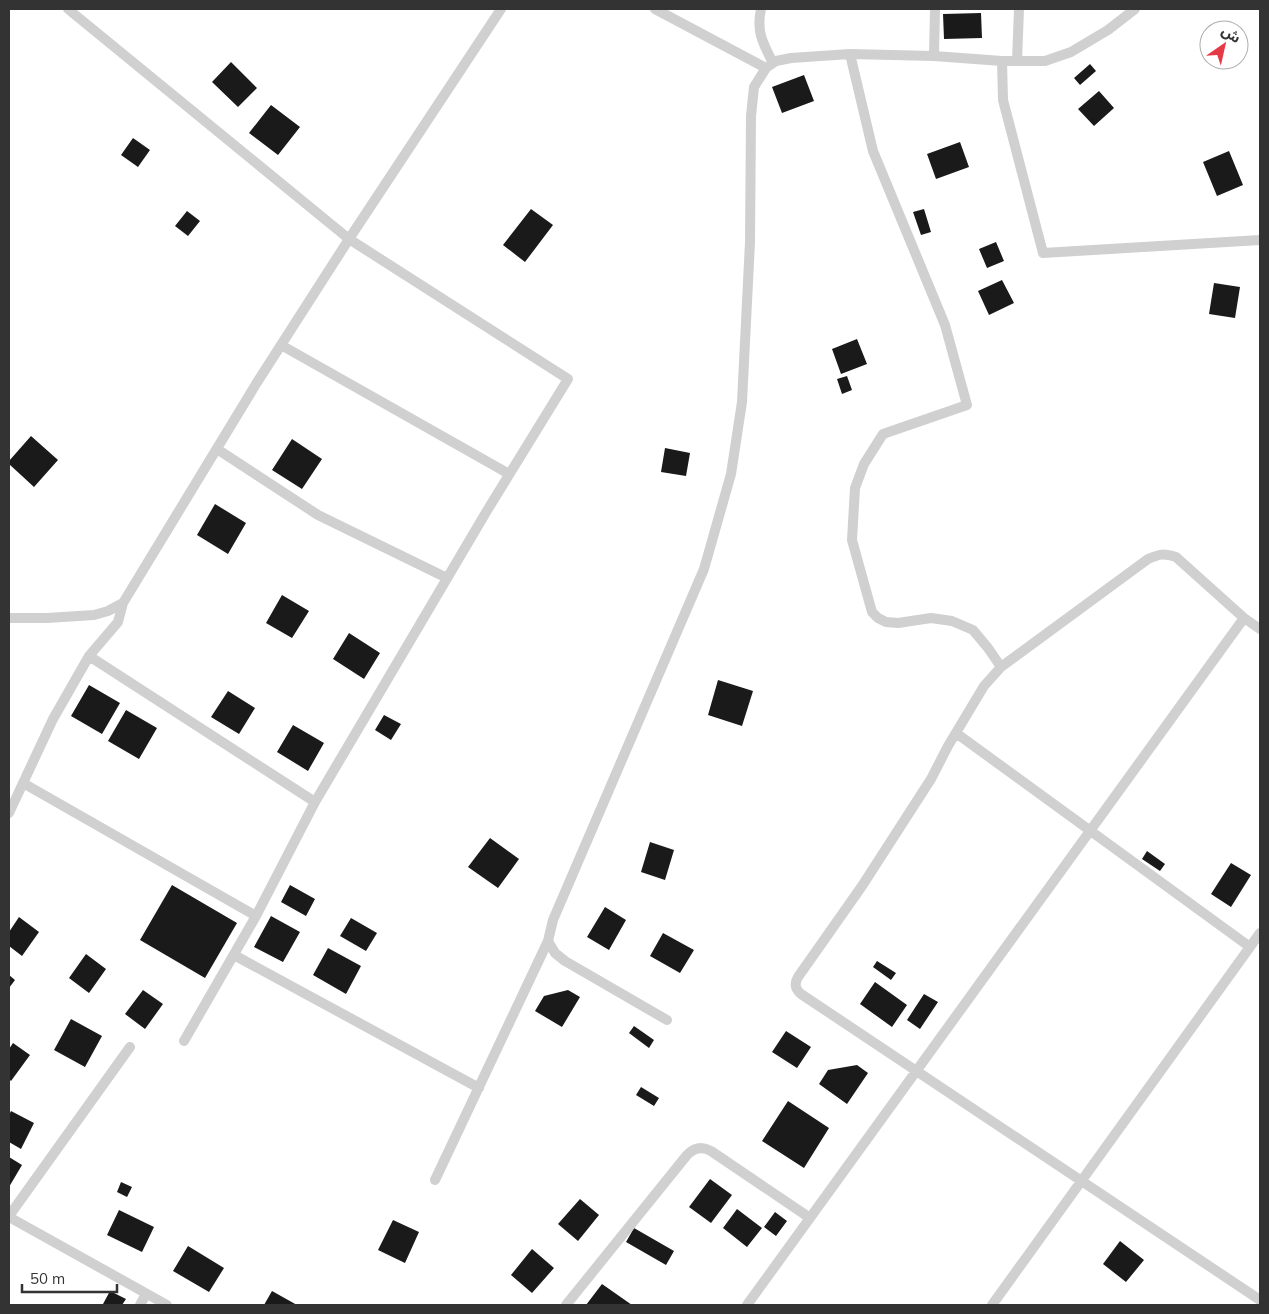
<svg xmlns="http://www.w3.org/2000/svg" width="1269" height="1314" viewBox="0 0 1269 1314" font-family="Mulish,'Noto Sans Arabic',sans-serif">
<style>
.building{fill:#1a1a1a}
.lines{fill:none;stroke-linecap:round;stroke-linejoin:round}
.street{stroke:#d0d0d0;stroke-width:10}
</style>
<rect width="100%" height="100%" fill="#fff"/>
<path class="building" d="M981,13L982,38L944,39L943,14Z
M231,62L257,88L238,107L212,82Z
M1090,64L1096,71L1080,85L1074,78Z
M804,75L814,101L782,113L772,87Z
M1099,91L1114,108L1094,126L1078,109Z
M271,105L300,127L278,155L249,133Z
M133,138L150,150L138,167L121,155Z
M960,142L969,167L936,179L927,154Z
M1229,151L1243,185L1217,196L1203,162Z
M531,209L553,225L525,262L503,245Z
M924,209L931,232L921,235L913,212Z
M187,211L200,221L188,236L175,226Z
M996,242L1004,261L987,268L979,249Z
M1002,280L1014,303L989,315L978,291Z
M1214,283L1240,287L1235,318L1209,314Z
M857,339L867,364L841,374L832,349Z
M847,376L852,390L842,394L837,379Z
M31,436L58,460L34,487L9,464V461Z
M292,439L322,459L302,489L272,470Z
M665,448L690,453L686,476L661,472Z
M215,504L246,523L228,554L197,535Z
M282,595L309,611L292,638L266,623Z
M349,633L380,653L364,679L333,659Z
M718,680L753,691L742,726L708,715Z
M89,685L120,703L102,734L71,716Z
M228,691L255,708L239,734L211,717Z
M126,710L157,728L139,759L108,741Z
M384,715L401,724L391,740L375,730Z
M293,725L324,743L308,771L277,752Z
M490,838L519,859L498,888L468,867Z
M650,842L674,850L665,880L641,872Z
M1147,851L1165,864L1160,871L1142,859Z
M1231,863L1251,875L1231,907L1211,894Z
M172,885L237,923L205,978L140,940Z
M290,885L315,899L306,916L281,902Z
M605,907L626,920L609,950L587,937Z
M271,916L300,932L283,962L254,947Z
M19,917L39,932L22,956L9,946V932Z
M351,918L377,933L366,951L340,936Z
M663,933L694,950L680,973L650,956Z
M328,948L361,966L346,994L313,975Z
M86,954L106,969L89,993L69,978Z
M877,961L896,973L891,980L873,967Z
M9,975L15,980L9,988Z
M875,982L907,1005L892,1027L860,1004Z
M143,990L163,1004L145,1029L125,1014Z
M568,990L580,997L562,1027L535,1011L544,996Z
M924,994L938,1002L920,1029L907,1020Z
M71,1019L102,1036L85,1067L54,1050Z
M634,1026L654,1040L649,1048L629,1033Z
M786,1031L811,1047L797,1068L772,1052Z
M13,1043L30,1055L11,1081L9,1079V1049Z
M857,1065L868,1073L847,1104L819,1084L828,1070Z
M641,1087L659,1098L654,1106L636,1095Z
M788,1101L829,1128L804,1168L762,1141Z
M11,1111L34,1123L21,1149L9,1142V1115Z
M9,1157L22,1165L9,1187Z
M710,1179L732,1195L711,1223L689,1207Z
M121,1182L132,1187L127,1197L117,1192Z
M580,1199L599,1215L578,1241L558,1224Z
M737,1209L762,1228L747,1247L723,1228Z
M119,1210L154,1227L142,1252L107,1235Z
M775,1212L787,1221L776,1236L764,1227Z
M393,1220L419,1232L405,1263L378,1250Z
M634,1228L674,1251L666,1265L626,1242Z
M1120,1241L1144,1260L1126,1282L1103,1264Z
M188,1246L224,1268L209,1292L173,1271Z
M532,1249L554,1268L532,1293L511,1275Z
M602,1284L632,1305H586Z
M110,1291L126,1299L122,1305L103,1304Z
M272,1291L297,1305H264Z"/>
<g class="lines">
<path class="street" d="M68,9L349,239L568,379L488,509L315,802L256,916L184,1041
M655,9L766,68
M761,9C756,32 763,43 773,63
M850,54L873,151L945,325L967,405L883,434L864,464L855,488L852,540L872,612L878,618L886,622L898,623L931,618L952,621L973,630L988,648L1001,667
M934,56L935,9
M1002,61L1003,100L1043,253L1260,240
M1017,61L1019,9
M281,345L509,474
M217,449L318,515L447,578
M9,618H47L94,615L108,611L123,603
M1260,629L1244,618L1176,557C1163,553 1160,554 1148,559L1001,667L984,686L948,746L931,779L862,886L798,977C794,984 795,989 801,994L1260,1300
M89,656L315,802
M956,733L1250,947
M23,783L256,916
M9,813L53,719L89,656L118,622L123,603L256,384L349,239L501,9
M234,955L479,1088
M667,1020L565,961L555,953L548,941L553,920L704,569L731,474L742,402L750,242L751,116L754,87L766,68L776,61L791,58L850,54L934,56L1002,61H1045L1071,52L1108,30L1135,9
M435,1180L548,941
M9,1216L130,1047
M9,1217L167,1305
M140,1305L146,1294
M566,1305L687,1155C694,1148 702,1146 711,1151L810,1218
M747,1305L1244,618
M992,1305L1260,933"/>
</g>
<rect width="1269" height="1314" fill="none" stroke="#333333" stroke-width="20"/>
<g transform="translate(1224 45) rotate(34)"><circle r="24" fill="#ffffff" stroke="#adadad"/>
<path d="M0-4L9 19L0 12L-9 19Z" fill="#e63946"/>
<text y="-8" font-size="14" font-weight="bold" text-anchor="middle" fill="#333333">ش</text>
</g>
<path d="M22 1284v8h95v-8" fill="none" stroke="#333333" stroke-width="2.5"/>
<text x="30" y="1284" font-size="15" fill="#333333" stroke="#ffffff" stroke-width="4" paint-order="stroke">50 m</text>
</svg>
